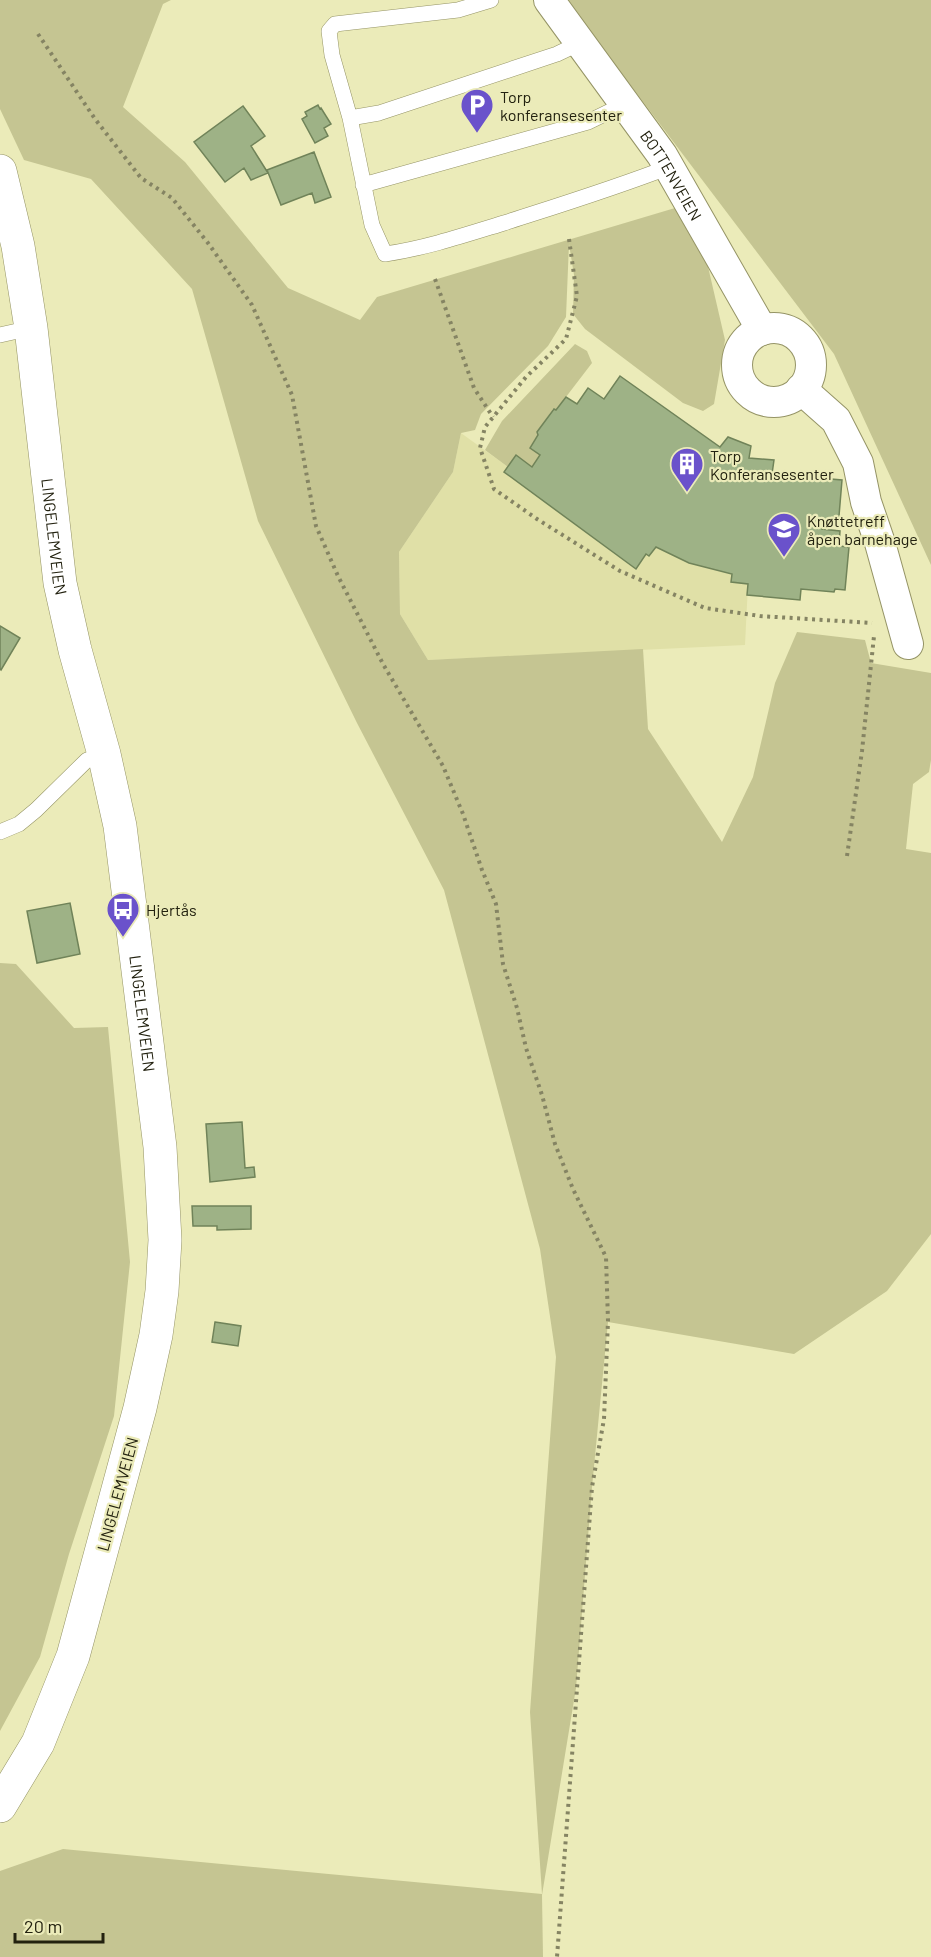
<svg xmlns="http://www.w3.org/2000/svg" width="931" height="1957" viewBox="0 0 931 1957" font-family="Barlow,sans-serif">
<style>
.built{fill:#e0e0a7}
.green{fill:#c5c592}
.building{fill:#9eb286;stroke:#708359;stroke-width:1.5}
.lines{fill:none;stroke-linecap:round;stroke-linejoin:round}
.service-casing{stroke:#959466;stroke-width:16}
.minor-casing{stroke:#959466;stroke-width:32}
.secondary-casing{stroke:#959466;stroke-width:34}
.path{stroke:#858463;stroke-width:4;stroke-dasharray:3 4.5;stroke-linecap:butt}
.service{stroke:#fff;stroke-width:15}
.minor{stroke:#fff;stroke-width:30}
.secondary{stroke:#fff;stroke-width:33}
.labels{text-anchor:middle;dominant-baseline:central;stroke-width:4.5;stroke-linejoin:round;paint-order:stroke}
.poi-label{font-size:16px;fill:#22210f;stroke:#ebebb9;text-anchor:start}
.street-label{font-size:16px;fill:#22210f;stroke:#ebebb9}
</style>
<rect width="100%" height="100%" fill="#ebebb9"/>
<path class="built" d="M461,433L508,467L504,472L635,569L646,554L649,556L656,547L689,563L732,574V582L748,584L745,645L428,660L400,614L399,552L453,472Z"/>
<path class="green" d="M0,0H171L163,4L123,107L185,162L288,288L360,320L377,297L675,208L706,258L725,340L714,404L703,411L683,403L585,329L573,314L574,275L569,244L566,317L548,346L481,414L475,430L461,433L453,472L399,552L400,614L428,660L643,649L648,729L722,842L753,777L775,683L797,632L865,640L871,663L931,673V760L929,772L913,784L906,849L931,853V1234L887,1291L794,1354L608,1322L592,1487L576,1688L542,1895L543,1957H0V1871L63,1849L542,1894L530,1712L556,1357L540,1249L444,890L357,723L258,521L192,289L91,179L24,160L0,109Z
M566,0H931V565L834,354Z
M575,344L587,351L592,363L556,410L553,409L537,432L538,435L530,447L540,455L532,467H508L485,450L502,421Z
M0,963L16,964L74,1028L108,1027L130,1262L114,1416L69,1554L40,1657L0,1731Z"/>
<path class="building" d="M318,105L320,109L321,108L331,124L324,128L328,136L315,143L302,119L307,116L305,112Z
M243,106L265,136L251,146L268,173L251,180L244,168L225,182L194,142Z
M314,152L331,197L315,203L312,193L281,205L267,170Z
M620,376L720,447L728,437L751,446L749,458L774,460L772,474L842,480L839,516L823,522L822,529L840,531L839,546L849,547L845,590L835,589L834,592L801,589L800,600L747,595L748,584L731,582L732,574L689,563L656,547L649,556L646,554L636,569L504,472L516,455L532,467L540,455L530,448L538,435L537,432L554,409L556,410L566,397L577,404L588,388L604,399Z
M0,626L20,638L1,670L0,669Z
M70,903L80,954L37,963L27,911Z
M242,1122L245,1168L254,1167L255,1177L210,1182L206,1124Z
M192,1206H251V1229L217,1230V1226H193Z
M215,1322L241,1326L238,1346L212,1342Z"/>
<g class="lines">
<g class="service-casing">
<path id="service" d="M491,0L458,10L335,24L329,31L332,55L350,118L379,113L557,54L580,43
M350,118L372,225L385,254C426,248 465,235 504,223C560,205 615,188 669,167
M363,185L588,122L625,104
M0,335L31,328
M0,832L19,824L36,810L87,760L104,754"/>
</g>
<g class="minor-casing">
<g id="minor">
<path id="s1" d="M549,0L662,155L762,330"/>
<circle cx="774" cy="365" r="37"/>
<path d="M801,389L836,420L858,463L866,502L880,543L908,644"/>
</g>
</g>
<g class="secondary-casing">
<g id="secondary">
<path id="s2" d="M0,171L18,246L31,328L60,583L75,650L104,754L120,826L160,1147L165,1240L162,1291L156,1335L140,1408L73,1656L38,1743L0,1806"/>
</g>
</g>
<path class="path" d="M38,34L95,119L141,178L172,198L208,243L252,305L292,395L316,526L338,576L383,664L443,766L463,814L482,870L496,904L503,964L517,1008L526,1048L542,1095L555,1144L573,1189L606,1257L608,1321L604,1419L592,1487L557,1957
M569,239L577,296L566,339L526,377L485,427L480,448L494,489L537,519L620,571L705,608L760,616L872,623
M435,279L474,388L493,417
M847,856L862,751L874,636"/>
<use href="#service" class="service"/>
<use href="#minor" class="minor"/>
<use href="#secondary" class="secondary"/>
</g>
<defs>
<g id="parking-pin" transform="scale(1.725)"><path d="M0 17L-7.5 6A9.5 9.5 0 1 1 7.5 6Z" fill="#6a52cb" stroke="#ebebb9"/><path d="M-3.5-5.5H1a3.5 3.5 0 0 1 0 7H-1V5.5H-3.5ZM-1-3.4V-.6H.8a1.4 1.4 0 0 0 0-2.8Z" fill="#fff"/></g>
<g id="building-pin" transform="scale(1.725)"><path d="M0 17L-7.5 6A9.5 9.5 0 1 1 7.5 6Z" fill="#6a52cb" stroke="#ebebb9"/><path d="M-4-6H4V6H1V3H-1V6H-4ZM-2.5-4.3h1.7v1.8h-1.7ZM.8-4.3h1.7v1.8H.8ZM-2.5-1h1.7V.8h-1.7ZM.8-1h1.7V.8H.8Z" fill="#fff"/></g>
<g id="school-pin" transform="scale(1.725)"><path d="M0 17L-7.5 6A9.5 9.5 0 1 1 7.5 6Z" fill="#6a52cb" stroke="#ebebb9"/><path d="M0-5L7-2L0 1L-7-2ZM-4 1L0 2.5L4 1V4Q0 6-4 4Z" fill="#fff"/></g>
<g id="bus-pin" transform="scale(1.725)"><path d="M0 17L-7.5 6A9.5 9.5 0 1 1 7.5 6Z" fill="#6a52cb" stroke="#ebebb9"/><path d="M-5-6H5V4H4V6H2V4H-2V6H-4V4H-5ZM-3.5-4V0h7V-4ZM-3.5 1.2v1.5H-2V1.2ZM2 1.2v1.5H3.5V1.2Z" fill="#fff"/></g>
</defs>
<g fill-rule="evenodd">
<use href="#parking-pin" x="477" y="105"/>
<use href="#building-pin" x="687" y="464"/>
<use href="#school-pin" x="784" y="529"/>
<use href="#bus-pin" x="123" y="909"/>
</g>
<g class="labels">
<g class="poi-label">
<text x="500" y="96">Torp<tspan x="500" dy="18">konferansesenter</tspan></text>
<text x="710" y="455">Torp<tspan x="710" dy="18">Konferansesenter</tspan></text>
<text x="807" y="520">Knøttetreff<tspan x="807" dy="18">åpen barnehage</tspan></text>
<text x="146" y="909">Hjertås</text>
</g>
<g class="street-label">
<text stroke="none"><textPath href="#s1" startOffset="214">BOTTENVEIEN</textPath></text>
<text stroke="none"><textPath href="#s2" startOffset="370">LINGELEMVEIEN</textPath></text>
<text stroke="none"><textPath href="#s2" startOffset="856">LINGELEMVEIEN</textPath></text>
<text transform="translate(117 1494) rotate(-75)">LINGELEMVEIEN</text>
</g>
</g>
<path d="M15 1933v9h88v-9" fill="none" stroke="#22210f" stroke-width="3"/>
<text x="24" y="1933" font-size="18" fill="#22210f" stroke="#ebebb9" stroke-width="4.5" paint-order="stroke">20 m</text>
</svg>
